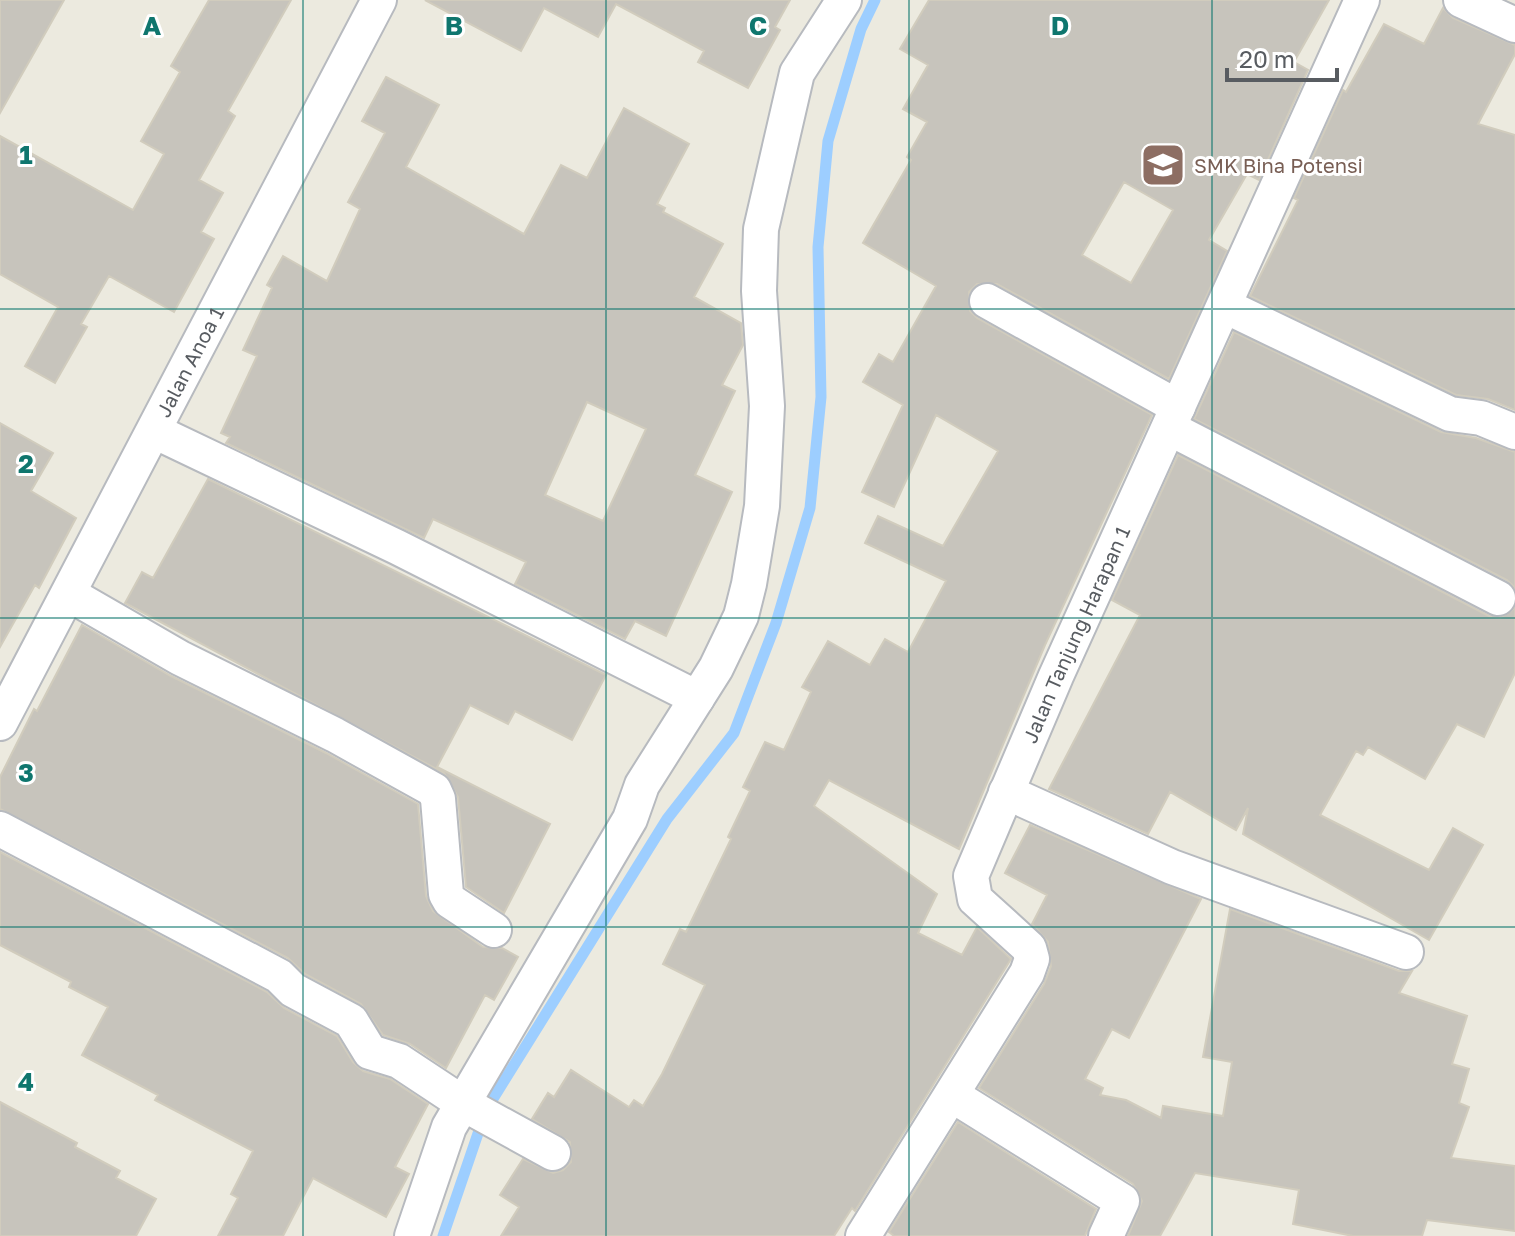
<svg xmlns="http://www.w3.org/2000/svg" width="1515" height="1236" viewBox="0 0 1515 1236" font-family="'Golos Text',sans-serif">
<style>
.lines{fill:none;stroke-linecap:round;stroke-linejoin:round}
.stream{stroke:#9dceff;stroke-width:11}
.building{fill:#c7c4bc;stroke:#d1ccbd;stroke-width:2;fill-rule:evenodd}
.street-casing{stroke:#b7babf;stroke-width:38}
.street{stroke:#fff;stroke-width:34}
.grid{fill:none;stroke:#0f766e;stroke-width:2;stroke-opacity:0.55}
.labels{text-anchor:middle;dominant-baseline:central;stroke-width:6;stroke-linejoin:round;paint-order:stroke}
.education-label{font-size:20px;fill:#785e54;stroke:#fff;text-anchor:start}
.street-label{font-size:20px;fill:#585c61;stroke:#fff}
.grid-label{font-size:26px;text-anchor:middle;font-weight:bold;fill:#0f766e;stroke:#fff;stroke-width:6;stroke-linejoin:round;paint-order:stroke}
</style>
<rect width="100%" height="100%" fill="#eceadf"/>
<g class="lines">
<path class="stream" d="M443,1236L486,1110L667,819L734,733L776,623L810,508L821,397L818,247L828,141L861,29L875,0"/>
</g>
<path class="building" d="M0,0H64L0,113Z
M209,0H291L228,111L235,116L199,180L223,193L201,232L214,239L174,312L109,276L81,324L87,327L55,383L25,366L58,307L0,274V136L133,210L164,154L141,141L180,72L171,66Z
M425,0H790L775,27L780,30L748,88L698,62L704,51L616,4L598,37L544,8L521,51Z
M929,0H1329L1294,62L1308,70L1259,180L1247,174L1209,240L1227,251L1169,379L997,284H977L969,292L970,311L977,318L1152,415L1045,645L959,849L829,780L814,806L937,894L918,933L962,955L977,927L1011,959L855,1211L852,1208L834,1236H501L519,1207L500,1195L523,1159L553,1173L563,1170L571,1162L570,1142L532,1119L548,1093L554,1097L571,1070L629,1107L634,1100L643,1106L662,1074L705,985L663,964L680,929L686,932L731,839L728,837L750,791L743,787L765,742L784,750L811,692L802,687L828,641L870,665L885,639L908,652L946,581L865,543L878,516L943,546L998,451L936,415L894,507L862,492L903,405L863,382L879,354L893,362L936,286L863,243L911,160L907,157L927,122L903,109L928,65L900,49ZM1124,182L1173,210L1131,283L1082,255Z
M1443,8L1453,18L1515,45V54L1478,124L1515,135V410L1488,399L1456,395L1250,296L1298,200L1294,198L1343,90L1346,92L1384,24L1424,44Z
M386,77L439,105L406,167L524,234L561,165L587,178L624,108L689,144L657,204L665,208L663,212L723,244L694,297L741,323L743,345L722,385L735,391L695,475L732,492L666,636L635,621L625,639L515,584L526,562L433,519L424,538L226,443L230,437L221,433L257,356L243,350L272,288L267,285L283,256L327,281L360,209L348,202L385,133L362,121ZM587,402L646,429L603,521L545,495Z
M1234,332L1441,432L1476,438L1515,452V588L1507,580L1194,419Z
M0,423L53,453L31,491L76,518L39,588L35,585L0,647Z
M1178,455L1489,616L1500,618L1515,608V673L1484,737L1457,724L1425,779L1368,747L1363,755L1356,751L1320,815L1429,870L1453,828L1483,845L1429,940L1243,834L1248,808L1236,830L1170,792L1148,834L1049,789L1140,615L1112,600Z
M208,479L606,675L572,740L515,711L508,724L470,705L437,767L550,824L504,913L466,887L458,797L444,773L125,603L142,572L153,578Z
M82,625L171,676L326,753L418,804L426,896L433,911L483,947L502,948L518,957L494,1000L485,995L446,1068L410,1044L383,1035L361,1004L305,974L288,958L0,809V777L34,709L37,711Z
M1030,825L1201,899L1129,1038L1112,1029L1085,1079L1103,1088L1100,1095L1126,1100L1161,1118L1163,1106L1223,1116L1232,1062L1203,1057L1230,909L1399,971H1412L1399,993L1467,1016L1452,1064L1469,1069L1459,1103L1469,1107L1451,1158L1515,1166V1231L1427,1220L1422,1236H1353L1293,1224L1299,1190L1195,1173L1160,1236H1128L1142,1201L1133,1184L979,1088L1044,984L1051,966L1048,942L1032,924L1047,895L1005,873Z
M0,852L267,992L284,1008L337,1036L353,1062L363,1071L390,1079L428,1104L395,1167L409,1174L386,1217L313,1178L283,1236H218L238,1198L231,1194L253,1151L155,1100L158,1095L82,1055L108,1007L69,987L71,982L0,945Z
M0,1102L77,1143L75,1147L120,1171L116,1178L156,1199L136,1236H0Z
M958,1122L1096,1209L1085,1236H894L889,1232Z"/>
<g class="lines">
<g class="street-casing">
<g id="street">
<path d="M1461,0L1515,25"/>
<path d="M987,301L1178,407"/>
<path d="M1225,306L1450,414L1481,418L1515,432"/>
<path d="M1169,428L1498,598"/>
<path d="M154,431L397,547L697,698"/>
<path d="M69,594L180,658L335,735L434,790L438,799L446,894L450,901L494,930"/>
<path id="s1" d="M0,723L379,0"/>
<path d="M1006,792L1172,867L1406,952"/>
<path d="M0,829L279,976L293,990L351,1021L370,1052L399,1061L464,1104L553,1153"/>
<path d="M952,1095L1122,1201L1106,1236"/>
<path d="M412,1236L449,1127L630,819L642,785L716,668L741,616L749,584L762,506L767,406L759,291L761,229L797,73L844,0"/>
<path id="s2" d="M863,1236L1027,973L1032,959L1029,948L975,899L971,876L1056,676L1362,0"/>
</g>
</g>
<use href="#street" class="street"/>
</g>
<path class="grid" d="M303,0V1236M606,0V1236M909,0V1236M1212,0V1236M0,309H1515M0,618H1515M0,927H1515"/>
<defs>
<g id="school-square" transform="scale(2.3)"><rect x="-9" y="-9" width="18" height="18" rx="4" fill="#8d6e63" stroke="#fff"/><path d="M0-5L7-2L0 1L-7-2ZM-4 1L0 2.5L4 1V4Q0 6-4 4Z" fill="#fff"/></g>
</defs>
<g fill-rule="evenodd">
<use href="#school-square" x="1163" y="165"/>
</g>
<g class="labels">
<g class="education-label">
<text x="1194" y="165">SMK Bina Potensi</text>
</g>
<g class="street-label">
<text stroke="none"><textPath href="#s1" startOffset="408">Jalan Anoa 1</textPath></text>
<text stroke="none"><textPath href="#s2" startOffset="696">Jalan Tanjung Harapan 1</textPath></text>
</g>
</g>
<g class="grid-label">
<text x="152" y="35">A</text>
<text x="454" y="35">B</text>
<text x="758" y="35">C</text>
<text x="1060" y="35">D</text>
<text x="26" y="164">1</text>
<text x="26" y="473">2</text>
<text x="26" y="782">3</text>
<text x="26" y="1091">4</text>
</g>
<path d="M1227 68v12h110v-12" fill="none" stroke="#585c61" stroke-width="4"/>
<text x="1239" y="68" font-size="24" fill="#585c61" stroke="#ffffff" stroke-width="6" paint-order="stroke">20 m</text>
</svg>
